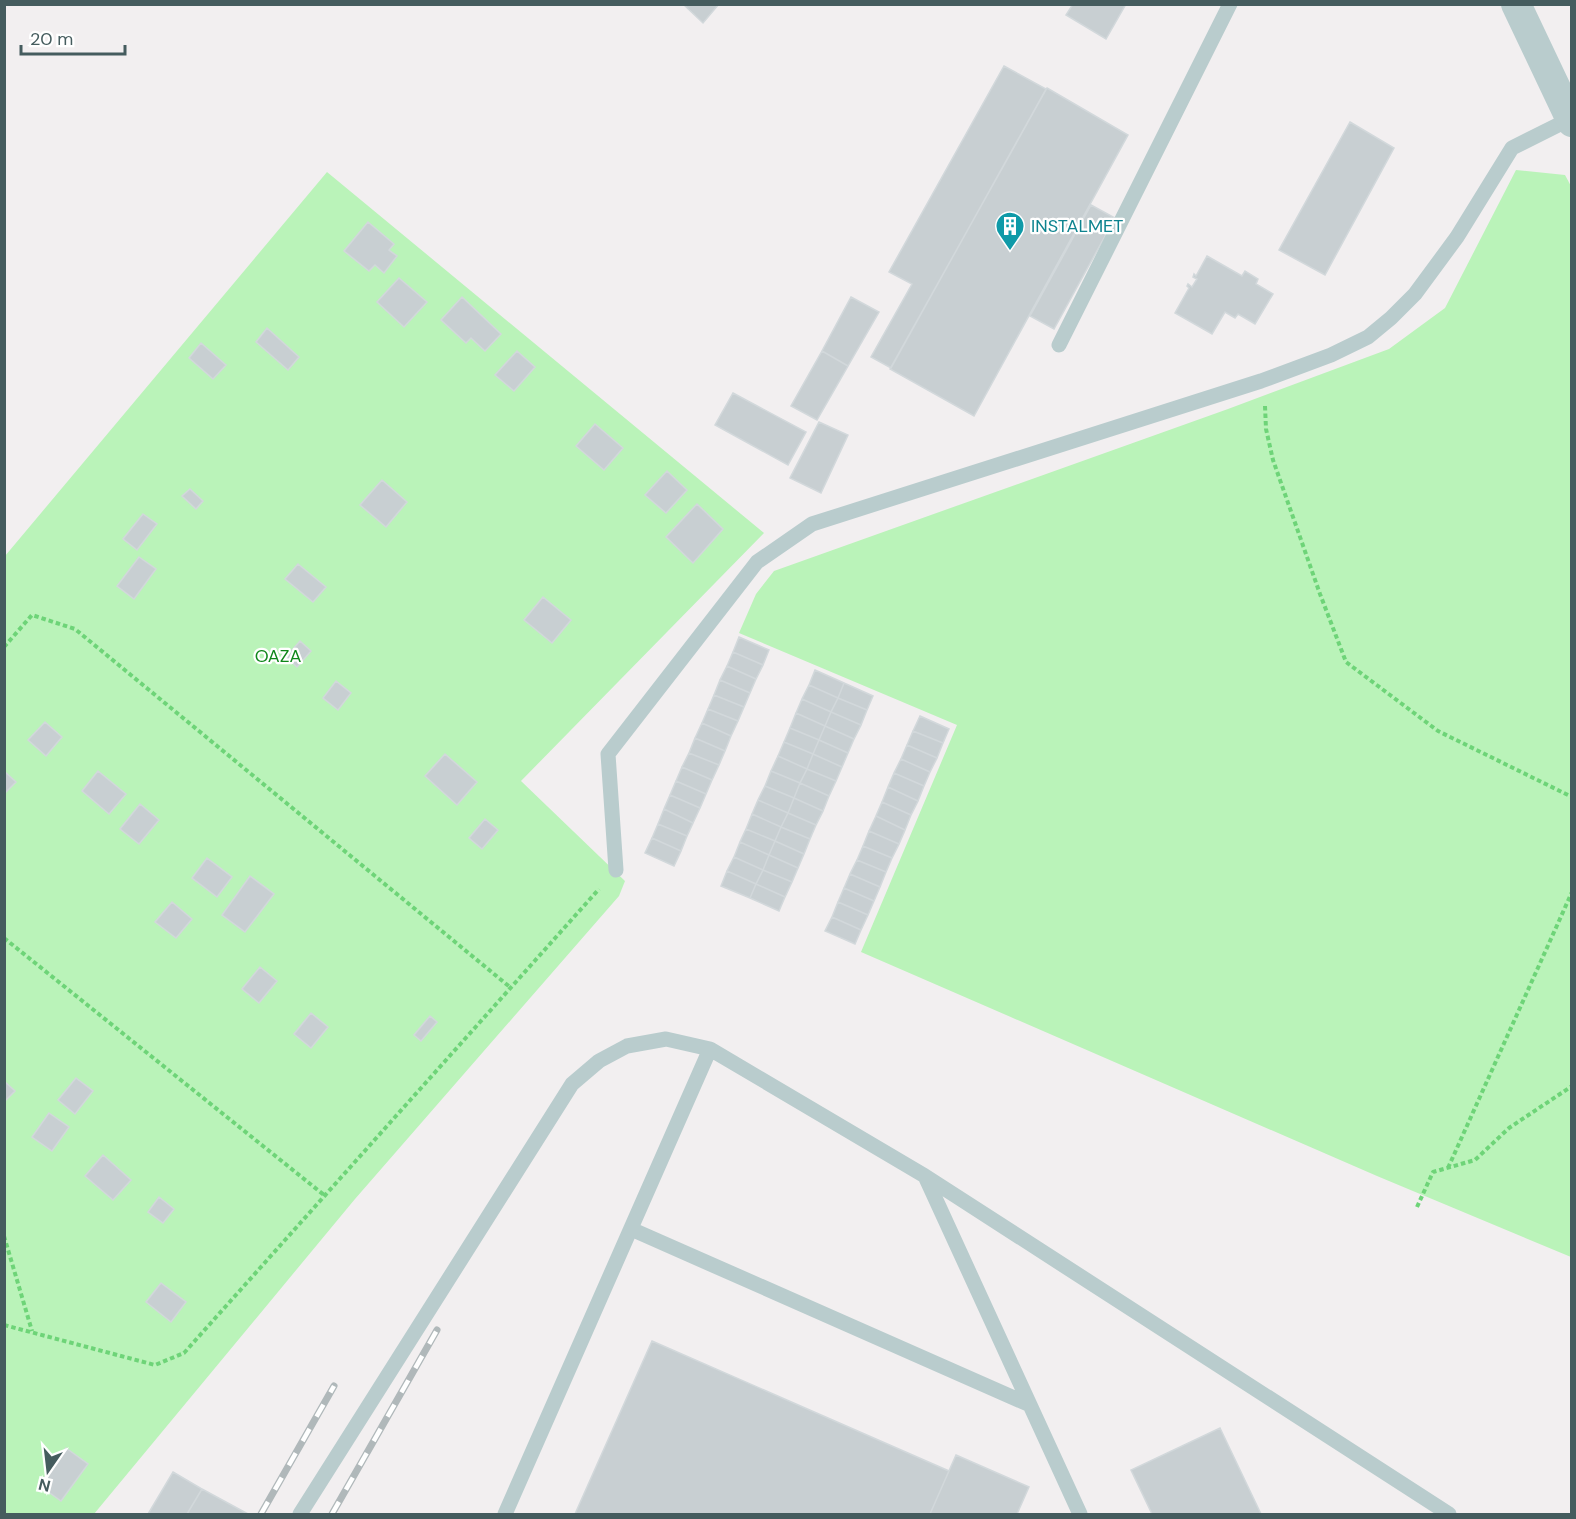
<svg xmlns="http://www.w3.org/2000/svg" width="1576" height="1519" viewBox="0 0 1576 1519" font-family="'DM Sans',sans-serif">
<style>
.green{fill:#baf3b9}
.building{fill:#c8cfd2;stroke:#d2d8db;stroke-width:1.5}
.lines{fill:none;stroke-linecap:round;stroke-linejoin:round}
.path{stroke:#6ed478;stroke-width:4;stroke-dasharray:4.5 3;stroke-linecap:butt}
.service{stroke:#b9cccd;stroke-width:15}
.minor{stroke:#b9cccd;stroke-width:30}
.rail-casing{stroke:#b0b8ba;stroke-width:7}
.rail{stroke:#fff;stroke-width:4.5;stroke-dasharray:14;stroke-linecap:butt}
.labels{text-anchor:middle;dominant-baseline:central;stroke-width:4.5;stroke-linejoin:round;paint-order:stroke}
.culture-label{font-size:18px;fill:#0d838f;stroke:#fff;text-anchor:start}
.park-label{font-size:18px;fill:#0f871a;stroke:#fff}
</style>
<rect width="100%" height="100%" fill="#f2eff0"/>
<path class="green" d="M1516,170L1565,175L1572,188L1571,1257L1377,1176L861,952L957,725L739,633L756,594L774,571L1228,409L1389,349L1445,308Z
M327,172L764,533L521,781L625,881L619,896L355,1199L94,1514H5V556Z"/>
<path class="building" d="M683,4H719L703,23Z
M1073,4H1126L1106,39L1066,15Z
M1004,66L1046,89L891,368L871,357L912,284L889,272Z
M1047,88L1128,135L974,416L890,369Z
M1350,122L1394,148L1325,275L1279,250Z
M1091,205L1115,218L1054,329L1030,316Z
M368,222L394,244L389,250L397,256L384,273L375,265L369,271L344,251Z
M1207,256L1242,276L1245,271L1258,279L1256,284L1273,294L1255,324L1238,314L1235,318L1225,312L1212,334L1175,313L1189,288L1187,286L1188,284L1192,287L1197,279L1193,277L1194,274L1196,276Z
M399,278L427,302L404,327L377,302Z
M462,297L501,334L485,351L471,338L466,343L441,320Z
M851,297L879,312L848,366L822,351Z
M267,328L299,357L288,370L256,342Z
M201,343L226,365L213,379L189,358Z
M517,351L535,367L514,391L495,375Z
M822,351L848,366L817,420L791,406Z
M733,393L806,432L788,465L715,425Z
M819,422L848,435L821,493L790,478Z
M595,424L623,448L604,470L576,446Z
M667,471L687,490L666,513L645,495Z
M382,480L407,502L386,527L360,505Z
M190,489L203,501L196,509L182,496Z
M697,504L723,529L693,563L666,537Z
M143,514L157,524L137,550L123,539Z
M139,557L156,569L134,599L117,586Z
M298,564L326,587L313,602L285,579Z
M543,597L571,620L552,643L524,620Z
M739,637L769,650L763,665L733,652Z
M300,641L311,651L297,667L286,657Z
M733,652L763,665L756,679L727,666Z
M727,666L756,679L750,693L720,680Z
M815,670L844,683L838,698L809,685Z
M720,680L750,693L744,707L714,695Z
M336,681L351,693L338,710L323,698Z
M844,683L873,696L867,710L838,698Z
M809,685L838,698L831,712L802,699Z
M714,695L744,707L738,721L708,709Z
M838,698L867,710L861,725L831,712Z
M802,699L831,712L825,726L796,713Z
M708,709L738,721L731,736L702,723Z
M831,712L861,725L854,739L825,726Z
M796,713L825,726L819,740L790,728Z
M920,716L949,729L943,743L913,731Z
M45,722L62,737L46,756L28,740Z
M702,723L731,736L725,751L695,738Z
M825,726L854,739L848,753L819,740Z
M790,728L819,740L813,754L784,742Z
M913,731L943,743L937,758L907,745Z
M695,738L725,751L719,765L689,753Z
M819,740L848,753L842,767L813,754Z
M784,742L813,754L807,769L778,756Z
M907,745L937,758L930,772L901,759Z
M689,753L719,765L712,780L682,767Z
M445,754L477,782L457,805L425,776Z
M813,754L842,767L836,781L807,769Z
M778,756L807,769L800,783L771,771Z
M901,759L930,772L924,786L894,773Z
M682,767L712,780L706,794L676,781Z
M807,769L836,781L829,796L800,783Z
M4,771L16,782L4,794Z
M98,771L126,794L109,814L82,791Z
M771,771L800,783L794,798L765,786Z
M894,773L924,786L918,801L888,787Z
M676,781L706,794L700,808L670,795Z
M800,783L829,796L823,811L794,798Z
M765,786L794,798L788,813L758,800Z
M888,787L918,801L911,815L882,802Z
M670,795L700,808L693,823L664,809Z
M794,798L823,811L816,825L788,813Z
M758,800L788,813L781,827L752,814Z
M882,802L911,815L905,830L876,816Z
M140,804L159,820L139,844L120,829Z
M664,809L693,823L687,836L658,824Z
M788,813L816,825L810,839L781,827Z
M752,814L781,827L775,841L746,829Z
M876,816L905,830L899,844L869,831Z
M485,819L498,830L482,849L469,838Z
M658,824L687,836L681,851L652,838Z
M781,827L810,839L804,854L775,841Z
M746,829L775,841L769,855L740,842Z
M869,831L899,844L892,858L863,846Z
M652,838L681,851L674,866L645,853Z
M775,841L804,854L798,868L769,855Z
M740,842L769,855L763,870L734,857Z
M863,846L892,858L886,872L857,860Z
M769,855L798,868L792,882L763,870Z
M734,857L763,870L756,884L727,871Z
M207,858L232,877L217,897L192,878Z
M857,860L886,872L880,887L850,874Z
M763,870L792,882L785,897L756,884Z
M727,871L756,884L750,898L721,886Z
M850,874L880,887L874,901L844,888Z
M250,876L274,894L245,932L222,915Z
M756,884L785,897L779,911L750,898Z
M844,888L874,901L868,915L838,902Z
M172,902L192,919L176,938L155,922Z
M838,902L868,915L861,930L832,917Z
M832,917L861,930L855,944L825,931Z
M260,967L277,981L259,1003L242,989Z
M311,1013L328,1027L311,1048L294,1034Z
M430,1016L437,1022L421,1041L414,1035Z
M76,1078L93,1091L75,1114L58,1100Z
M4,1081L15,1091L4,1102Z
M49,1113L69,1127L52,1151L32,1137Z
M103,1155L131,1180L113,1200L85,1176Z
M159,1197L174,1209L163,1223L148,1212Z
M161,1283L186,1302L171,1322L146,1302Z
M652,1341L949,1471L930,1514H575Z
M1220,1428L1261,1514H1152L1131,1470Z
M66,1448L88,1464L61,1501L39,1485Z
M956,1455L1029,1487L1017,1514H930Z
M173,1472L202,1489L187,1514H148Z
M202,1489L248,1514H187Z"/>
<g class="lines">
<path class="path" d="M1265,406L1266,429L1273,460L1320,594L1346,662L1438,731L1572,797
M4,647L32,615L75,629L511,988
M4,938L324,1195
M1448,1168L1572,892
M1417,1207L1433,1172L1475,1160L1509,1128L1572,1086
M4,1236L32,1331
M4,1325L155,1365L184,1353L599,889"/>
<path class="service" d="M1059,345L1230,4
M616,870L608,754L757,562L812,524L1261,381L1331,355L1368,337L1391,318L1415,294L1457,237L1512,148L1570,119
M925,1176L1449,1514
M631,1229L1030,1405
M300,1514L572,1084L599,1061L627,1046L666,1039L710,1049
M505,1514L710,1049L925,1176L1080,1514"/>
<path class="minor" d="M1516,4L1572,122"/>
<g class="rail-casing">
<path id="rail" d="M261,1514L334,1386
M332,1514L437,1330"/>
</g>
<use href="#rail" class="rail"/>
</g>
<defs>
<g id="building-pin" transform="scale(1.5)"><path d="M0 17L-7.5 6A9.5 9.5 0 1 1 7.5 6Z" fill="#0f9aa8" stroke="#fff"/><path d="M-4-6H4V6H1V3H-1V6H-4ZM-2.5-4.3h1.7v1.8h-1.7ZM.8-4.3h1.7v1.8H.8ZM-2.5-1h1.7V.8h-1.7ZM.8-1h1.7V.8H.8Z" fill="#fff"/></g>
</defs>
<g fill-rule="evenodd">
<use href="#building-pin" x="1010" y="226"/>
</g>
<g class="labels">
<g class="culture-label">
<text x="1031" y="226">INSTALMET</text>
</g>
<g class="park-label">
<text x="278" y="656">OAZA</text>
</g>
</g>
<rect width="1576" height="1519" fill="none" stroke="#455c5e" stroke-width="12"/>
<g transform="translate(48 1471) rotate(194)" stroke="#ffffff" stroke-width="4.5" paint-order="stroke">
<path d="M0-4.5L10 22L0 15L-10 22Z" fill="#455c5e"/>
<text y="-9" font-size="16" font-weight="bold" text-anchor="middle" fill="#455c5e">N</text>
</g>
<path d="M21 45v9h104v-9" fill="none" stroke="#455c5e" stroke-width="3"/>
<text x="30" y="45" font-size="18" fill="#455c5e" stroke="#ffffff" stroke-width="4.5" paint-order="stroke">20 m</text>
</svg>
